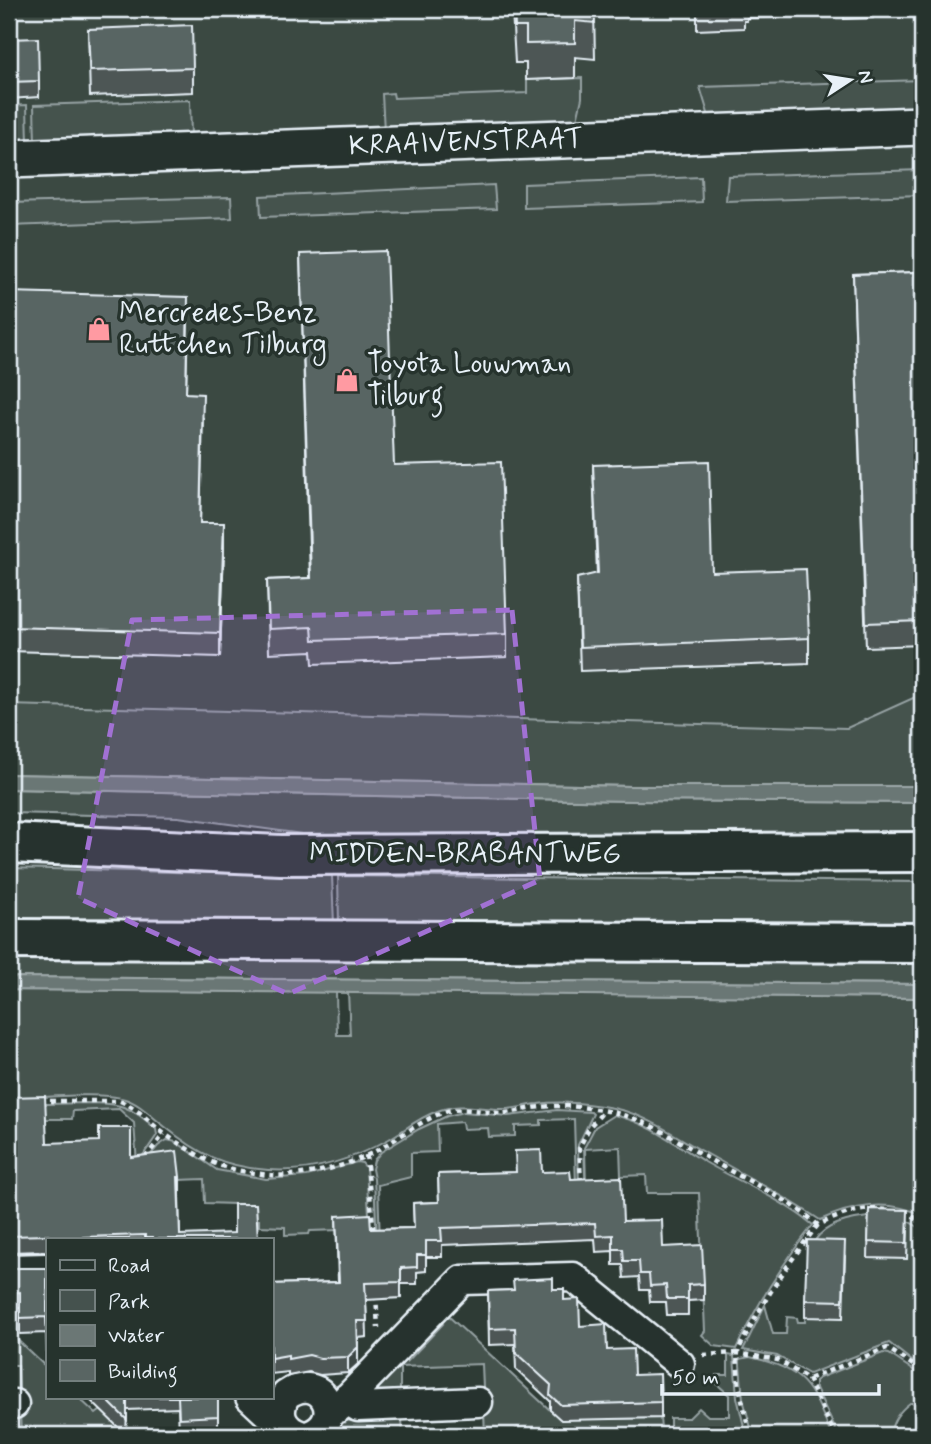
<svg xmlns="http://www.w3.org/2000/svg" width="931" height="1444" viewBox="0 0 931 1444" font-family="Mynerve,sans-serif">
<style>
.built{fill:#3b4843}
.green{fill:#45524e;stroke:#96a2a3;stroke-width:2}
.water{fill:#6b7775;stroke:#9da8a9;stroke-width:2}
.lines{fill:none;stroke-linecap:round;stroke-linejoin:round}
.minor-casing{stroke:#e8f1f8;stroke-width:33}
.tertiary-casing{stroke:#e8f1f8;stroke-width:42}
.secondary-casing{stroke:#e8f1f8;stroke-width:44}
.path{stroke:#e8f1f8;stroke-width:4.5;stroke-dasharray:5 5;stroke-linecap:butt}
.minor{stroke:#26332d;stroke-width:28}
.tertiary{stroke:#26332d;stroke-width:37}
.secondary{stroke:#26332d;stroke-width:38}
.wall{fill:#4d5755;stroke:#e8f1f8;stroke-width:2}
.shaded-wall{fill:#3e4745;stroke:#e8f1f8;stroke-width:2}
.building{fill:#596563;stroke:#e8f1f8;stroke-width:2}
.marked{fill:#a171d3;fill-opacity:0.2;stroke:#a171d3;stroke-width:5;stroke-dasharray:14 9;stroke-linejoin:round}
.labels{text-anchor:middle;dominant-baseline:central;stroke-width:7;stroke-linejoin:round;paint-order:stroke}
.street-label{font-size:28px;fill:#e8f1f8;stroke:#26332d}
.poi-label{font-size:28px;fill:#e8f1f8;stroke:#26332d;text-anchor:start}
</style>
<rect width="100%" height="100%" fill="#2e3b35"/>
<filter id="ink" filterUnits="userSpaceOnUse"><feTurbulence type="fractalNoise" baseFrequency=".0143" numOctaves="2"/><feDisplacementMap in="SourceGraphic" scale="14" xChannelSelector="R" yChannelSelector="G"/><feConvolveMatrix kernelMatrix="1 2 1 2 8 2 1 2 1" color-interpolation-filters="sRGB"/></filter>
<g filter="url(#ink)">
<path class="built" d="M9,9H922V762L9,751Z"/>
<path class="green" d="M582,78V98L576,124L384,131L382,94L393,93L394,98L527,93V80Z
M922,80V112L710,120L700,87Z
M190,100L191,137L35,143L34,105Z
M27,105L28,143L9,144V106Z
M922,170V195L726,201L728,176Z
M701,177L702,202L524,208V184Z
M494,185L496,209L261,217L260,196Z
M231,197L232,218L9,226V203Z
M922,694V786H631L9,774V705L847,728Z
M9,789L631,801L922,803V848L331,838L178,817L9,813Z
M9,868L332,876L334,924L9,922Z
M338,876L922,882V928L339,924Z
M9,954L922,960V984L9,977Z
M9,990L336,992L337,1035H350L348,992L922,998V1215C889,1199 852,1205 820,1220C785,1196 748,1177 711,1156C674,1136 646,1112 602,1106C581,1103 559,1101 538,1104C528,1105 518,1108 507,1109C480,1110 462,1101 435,1112C418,1118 405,1130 389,1139C352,1160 311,1173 268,1170C224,1167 198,1154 164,1126C152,1117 139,1103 125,1099C100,1091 37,1098 9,1099Z
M85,1103C119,1103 130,1105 156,1129L157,1135L137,1164L134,1123L119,1109L73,1111L72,1119H46L45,1111L9,1105Z
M557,1110L591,1112L593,1114L578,1145L579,1187H576L574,1119L541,1120V1125L515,1126V1136L489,1137L488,1128L463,1129L462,1122L437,1124L438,1152L411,1153V1177L378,1185L382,1298L379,1284L374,1179L372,1169L374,1160L381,1152L419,1129L447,1116L464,1112L508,1116Z
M614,1115C649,1123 675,1144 705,1162C741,1183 780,1198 813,1225C782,1264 757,1304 736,1349L714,1346L702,1335L705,1331L699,1193H647L646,1175L621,1176L620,1147L585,1149L587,1222L584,1148L595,1127Z
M167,1140L176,1142L217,1170L266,1179L307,1176L357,1162L362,1163L366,1168L370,1229L310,1231L309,1234L285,1235V1227L259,1226V1220L235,1219V1204L205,1203L204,1179L178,1180L143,1164L158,1146Z
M879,1216L904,1219L922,1229V1369L889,1343L809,1374L777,1356L743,1350L765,1305L773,1334H786L787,1317L797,1318L798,1322H805C807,1254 797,1222 879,1216Z
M444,1312L550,1410L578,1419L660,1418L661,1428H670V1418H689L699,1408L708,1416H729V1395L716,1383V1375H728V1355L734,1356L737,1397L746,1435H518L517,1428L509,1435H485L482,1364L400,1367V1393H374L372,1390L401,1357L407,1362L443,1324L438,1317Z
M9,1332L47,1368V1397H78L96,1414L101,1410L126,1435H21L18,1365H9Z
M883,1353L889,1354L922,1376V1403H910C899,1411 892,1421 890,1435H838L815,1386V1381L819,1378Z
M750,1357C804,1369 812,1386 831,1435H753L743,1399L740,1365V1359Z
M402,1419L403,1435H329L341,1421Z"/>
<path class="water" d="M9,774L631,786H922V803L631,801L9,789Z
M9,977L922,984V998L9,990Z"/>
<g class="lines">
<g class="minor-casing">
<path id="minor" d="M9,1269L47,1268
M250,1397L265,1411H280
M347,1398L358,1407L478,1402
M9,1404H14
M329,1408H338L462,1280L573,1277L680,1364
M300,1435C281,1428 276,1412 286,1395C321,1369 348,1420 310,1435"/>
</g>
<g class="tertiary-casing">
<path id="tertiary" d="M9,159L922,126"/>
</g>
<g class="secondary-casing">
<path id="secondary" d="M9,843L281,855L922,852
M9,939L922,943"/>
</g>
<path class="path" d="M40,1101H120C139,1108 150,1124 166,1135C183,1146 203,1160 222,1166C236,1171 254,1173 269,1175C305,1178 351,1166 381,1148C401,1136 420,1122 441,1113C463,1105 482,1113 504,1113C517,1112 529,1108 541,1107C558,1105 577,1106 594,1109C646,1115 679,1143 723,1167C756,1185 790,1200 818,1225C841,1214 866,1205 891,1211
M366,1155L374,1234
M145,1158L164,1134
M581,1182L579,1148L590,1126L604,1111
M903,1213L922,1220
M818,1225C786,1265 760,1306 737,1353L778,1360L808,1379L887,1348L922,1371
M376,1295L378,1328
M703,1355L737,1353L739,1386L750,1435
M808,1379L835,1435"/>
<use href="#minor" class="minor"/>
<use href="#tertiary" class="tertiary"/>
<use href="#secondary" class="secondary"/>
</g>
<path class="wall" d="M512,9H594L595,59L575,57V78L526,80V63H515Z
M697,9H922V12L873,13V18L844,19V14L747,18V21H744V28L697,30Z
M88,29L193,68V92L90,96Z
M9,39L39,81V97L9,99Z
M300,254L394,465L507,634V657L313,664L312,651L269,653L267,580L310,578Z
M922,262V645L866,647L853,274L919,272Z
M9,307L188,321L186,393L203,418L200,523L224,547L220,657L9,651Z
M593,465L712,572L809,638V663L580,671L577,578L597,574Z
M9,1097L47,1143L131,1157L180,1177V1193H179L180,1235L258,1239H47V1251L9,1252Z
M542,1172L571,1179L623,1221L663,1247L704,1284V1300L688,1301V1315H667L666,1302H650L649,1290H640L639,1277L624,1278L623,1265H613V1251L596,1252L595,1239L442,1245V1257H426V1271L417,1272V1284H401V1298L366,1300L367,1337L358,1338V1364L348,1373L320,1375L309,1372L288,1376V1372L271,1374V1284L338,1282L336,1216L371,1229L414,1228L413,1203L439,1202L438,1174Z
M869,1209L908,1227L907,1259L868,1258Z
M845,1257L843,1318L805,1317V1300Z
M9,1268H47V1359L46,1333L20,1334V1308L9,1309Z
M553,1289L564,1300L580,1326L634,1375L661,1402V1418L561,1420L550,1410V1401L516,1369L515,1344L489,1345L488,1291Z
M87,1397H218V1433L179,1434L178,1408L127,1410L126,1435Z"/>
<path class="shaded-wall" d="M224,523V547L220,657V633Z
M358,1347V1364L348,1373V1357Z"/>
<path class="building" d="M514,9H594L595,23L575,21V43L526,44V27H515Z
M192,25L193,68L90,71L88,29Z
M38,38L39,81L9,82V39Z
M386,251L394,465L501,462L507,634L313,640L312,627L269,629L267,580L311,578L300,254Z
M919,262H922V621L866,623L853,274L920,272Z
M9,292L188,297L186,393L203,394L200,523H224L220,633L9,627Z
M709,461L712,572L806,569L809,638L580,647L577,578L598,573L593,465Z
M45,1096L47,1143L99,1141V1128H131V1157L177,1151L180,1177H178L180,1235L234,1233V1204H256L258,1239H153V1237H145V1235L83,1237V1239H57L55,1238L47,1235L9,1236V1097Z
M541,1150L542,1172L570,1171L571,1179L621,1177L623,1221L662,1220L663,1247L702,1245L704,1284L688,1285V1299H667L666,1285L650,1286L649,1274H640L639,1261H624L623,1249H613V1235L596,1236L595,1223L441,1228L442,1241H426V1255H417V1267L401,1268V1282L365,1283L367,1321H357L358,1347L348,1357L320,1358L309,1355L288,1359V1355L271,1358V1284L339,1282L336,1216L370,1214L371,1229L414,1228L413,1203L439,1202L438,1174L516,1172L515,1151Z
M869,1209L908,1210L907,1243L868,1242Z
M807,1240L845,1241L843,1301L805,1300Z
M9,1268H47V1343L46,1317L20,1318V1292L9,1293Z
M553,1278V1289H564V1300L579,1299L580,1326L606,1324L607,1350L633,1349L634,1375L660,1374L661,1402L561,1405L550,1395L551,1385L516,1353L515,1328L489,1329L488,1291L514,1290L513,1280Z
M104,1397H127V1420Z
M178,1397H218V1416L179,1418Z"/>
</g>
<path class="marked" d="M512,610L540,880L288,994L78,898L132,620Z"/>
<defs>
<g id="shop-bare" transform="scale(1.89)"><path d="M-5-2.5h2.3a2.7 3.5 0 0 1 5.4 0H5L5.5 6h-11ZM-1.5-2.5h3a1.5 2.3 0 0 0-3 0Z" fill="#ff9aa2" stroke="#26332d" stroke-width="2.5" paint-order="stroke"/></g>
</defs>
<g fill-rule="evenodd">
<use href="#shop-bare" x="99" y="329"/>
<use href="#shop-bare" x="347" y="380"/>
</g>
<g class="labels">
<g class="street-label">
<text transform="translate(466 143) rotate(-2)">KRAAIVENSTRAAT</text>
<text x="465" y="854">MIDDEN-BRABANTWEG</text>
</g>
<g class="poi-label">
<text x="119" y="313">Mercredes-Benz<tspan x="119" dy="32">Ruttchen Tilburg</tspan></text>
<text x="367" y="364">Toyota Louwman<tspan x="367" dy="32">Tilburg</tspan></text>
</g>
</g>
<rect width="931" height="1444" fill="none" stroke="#26332d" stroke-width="35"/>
<rect x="18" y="18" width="896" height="1409" fill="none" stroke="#e8f1f8" stroke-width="2.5" filter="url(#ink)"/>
<rect x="46" y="1238" width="228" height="161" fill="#26332d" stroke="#747f7e" stroke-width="2"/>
<rect x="60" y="1260" width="35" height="10" fill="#26332d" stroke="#747f7e" stroke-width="2"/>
<text x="108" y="1272" font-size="21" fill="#e8f1f8">Road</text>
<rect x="60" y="1290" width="35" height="21" fill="#45524e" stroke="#747f7e" stroke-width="2"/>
<text x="108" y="1308" font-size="21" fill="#e8f1f8">Park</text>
<rect x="60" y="1325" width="35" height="21" fill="#6b7775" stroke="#747f7e" stroke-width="2"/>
<text x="108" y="1342" font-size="21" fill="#e8f1f8">Water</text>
<rect x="60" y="1360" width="35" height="21" fill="#596563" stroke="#747f7e" stroke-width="2"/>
<text x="108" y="1378" font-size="21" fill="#e8f1f8">Building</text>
<g transform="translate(850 80) rotate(78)" stroke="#26332d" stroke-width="5" paint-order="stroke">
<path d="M0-5L12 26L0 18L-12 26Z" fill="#e8f1f8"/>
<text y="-10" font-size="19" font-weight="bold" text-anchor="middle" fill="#e8f1f8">N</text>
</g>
<path d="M662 1384v10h217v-10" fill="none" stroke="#e8f1f8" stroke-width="3.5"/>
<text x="672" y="1384" font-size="21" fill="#e8f1f8" stroke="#26332d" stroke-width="5" paint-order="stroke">50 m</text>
</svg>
